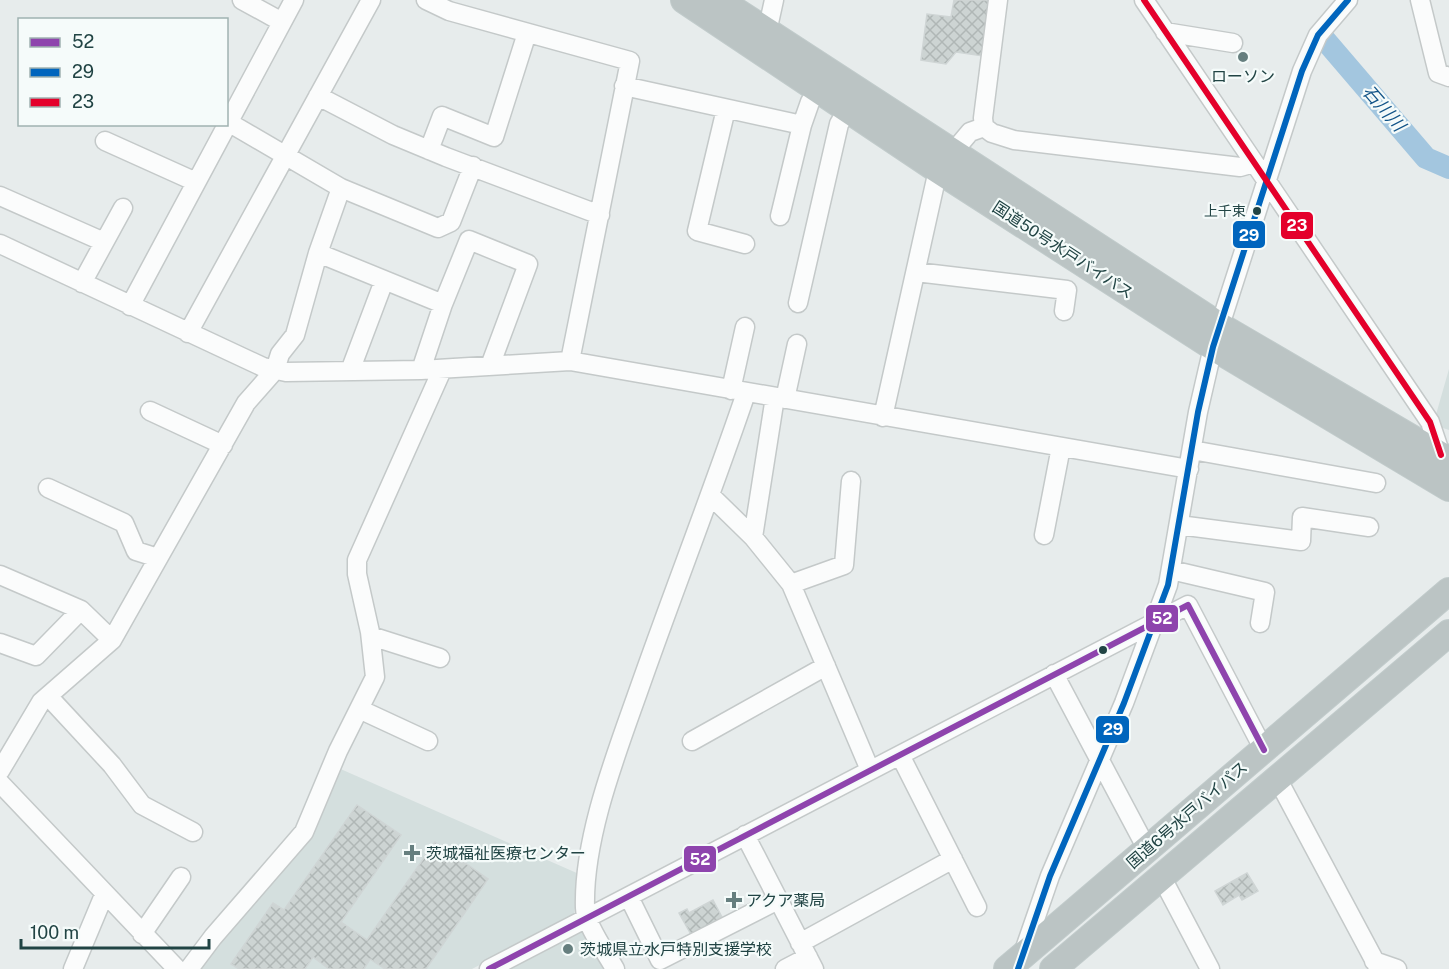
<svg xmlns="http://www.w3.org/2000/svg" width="1449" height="969" viewBox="0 0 1449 969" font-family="'Public Sans','Noto Sans JP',sans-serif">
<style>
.built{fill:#d4dfde}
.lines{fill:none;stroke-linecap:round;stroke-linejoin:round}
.river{stroke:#a3c6df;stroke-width:22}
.building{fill:url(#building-cross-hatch);stroke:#cfd5d5;stroke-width:1.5}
.minor-casing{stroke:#c4c9c9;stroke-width:21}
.highway-casing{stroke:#c1cbcb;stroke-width:28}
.minor{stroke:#fbfcfc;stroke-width:18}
.highway{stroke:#bbc4c4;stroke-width:26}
.bus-1-casing{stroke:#f5fbfa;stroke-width:10}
.bus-2-casing{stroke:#f5fbfa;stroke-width:10}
.bus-3-casing{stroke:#f5fbfa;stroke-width:10}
.bus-1{stroke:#8e44ad;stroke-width:6}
.bus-2{stroke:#0065bd;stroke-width:6}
.bus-3{stroke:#e4002b;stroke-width:6}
.poi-dot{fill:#667f7f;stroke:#f5fbfa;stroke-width:2}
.bus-dot{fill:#214444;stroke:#f5fbfa;stroke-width:2}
.labels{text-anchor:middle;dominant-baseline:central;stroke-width:4.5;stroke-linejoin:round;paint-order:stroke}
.bus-label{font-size:14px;fill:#214444;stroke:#f5fbfa;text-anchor:end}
.poi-label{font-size:16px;fill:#214444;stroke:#f5fbfa;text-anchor:start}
.street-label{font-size:16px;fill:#214444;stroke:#f5fbfa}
.water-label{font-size:18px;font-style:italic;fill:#125488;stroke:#f5fbfa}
.line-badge{stroke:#f5fbfa;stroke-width:2}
.badge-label{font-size:16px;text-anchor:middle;font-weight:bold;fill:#fff}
</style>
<defs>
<pattern id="building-cross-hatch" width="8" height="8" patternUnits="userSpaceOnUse" patternTransform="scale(1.5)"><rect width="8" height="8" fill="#cdd4d3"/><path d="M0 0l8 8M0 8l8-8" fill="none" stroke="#b0b7b6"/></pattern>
</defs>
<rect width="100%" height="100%" fill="#e7ecec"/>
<path class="built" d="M1449,369V430L1440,427L1435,418Z
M336,767L579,874L574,916L472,969H194L310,833Z
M582,929L603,969H506Z"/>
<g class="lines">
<path class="river" d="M1325,40L1426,158L1449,168"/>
</g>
<path class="building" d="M954,0H993L983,56L956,52L946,64L921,60L927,14L951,17Z
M357,805L401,835L341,922L367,940L435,842L488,879L426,969H385L370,959L364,969H329L313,957L305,969H239L231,964L273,903L284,910Z
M1247,873L1258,891L1242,900L1239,895L1223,905L1215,891Z
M713,900L724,921L693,938L679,913L687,909L689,913Z"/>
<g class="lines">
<g class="minor-casing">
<path id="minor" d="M242,0L282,22
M426,0L449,11L630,61L570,361
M998,0L983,118L984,127L992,133L1014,140L1240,167L1254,163
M1144,0L1430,422L1441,455
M1420,0L1438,73L1449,77
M767,32L774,0
M1165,32L1233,43
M624,86L802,125L810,102L820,89
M318,96L393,135L446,157L600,215
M726,109L697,231L745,244
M228,122L341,188L438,228L451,222L473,166
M105,141L196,182
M429,150L442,116L494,137L527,33
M0,196L104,242
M780,216L802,125
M0,244L263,367L286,372L421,370L570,361L1189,469
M318,253L443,304
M916,272L1067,290L1064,311
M82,283L123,208
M798,303L839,124L848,109
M130,306L294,0
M188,333L371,0
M421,370L443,304L469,240L528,264L490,366
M350,371L384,281
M731,390L745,327
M785,399L797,344
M150,411L223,445
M883,417L938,170L970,132L984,127
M1192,450L1376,483
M48,488L124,523L136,551L158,558
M711,496L753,537L791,584L870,770
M1179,525L1301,541L1302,517L1369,527
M1044,535L1061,447
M753,537L775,397
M1171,570L1265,592L1260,623
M0,575L81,610L112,640
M791,584L844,565L851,481
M371,636L440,658
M0,643L36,656L81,610
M1054,674L1147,849
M48,696L112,765L142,805L193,832
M359,709L428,741
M692,741L826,666
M900,755L977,907
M0,771L41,702L112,640L246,403L275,370L280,354L295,335L318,253L341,188
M1277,778L1379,969
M0,783L177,969
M745,835L814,969
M1161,876L1210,969
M629,897L660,960L778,900
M142,934L181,877
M800,943L953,859
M1023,954L1050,876L1124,703L1168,585L1198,412L1213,347L1302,71L1318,35L1348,0
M1374,961L1397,969
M73,969L104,895
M189,969L213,937L304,832L338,751L375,677L370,632L357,574V560L442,370
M489,969L1188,605L1264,750
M615,969C607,954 585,924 585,908C583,839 615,757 638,692C673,592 712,493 746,393
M785,969L808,957"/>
</g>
<g class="highway-casing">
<path id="highway" d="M684,0L938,170L1213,347L1449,488
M719,0L1220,326L1449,460
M1007,969L1449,591
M1053,969L1449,633"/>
</g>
<use href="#minor" class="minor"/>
<use href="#highway" class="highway"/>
<g class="bus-1-casing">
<path id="bus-1" d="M489,969L1188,605L1264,750"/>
</g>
<g class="bus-2-casing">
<path id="bus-2" d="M1018,969L1050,876L1124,703L1168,585L1198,412L1213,347L1302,71L1318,35L1348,0"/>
</g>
<g class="bus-3-casing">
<path id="bus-3" d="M1144,0L1430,422L1441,455"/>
</g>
<use href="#bus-1" class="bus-1"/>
<use href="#bus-2" class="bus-2"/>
<use href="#bus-3" class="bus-3"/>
</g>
<g class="poi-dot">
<circle cx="1243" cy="57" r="6"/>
<path d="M409 844h6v6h6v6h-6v6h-6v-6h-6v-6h6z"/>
<path d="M731 891h6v6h6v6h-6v6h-6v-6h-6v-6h6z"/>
<circle cx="568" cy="949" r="6"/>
</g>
<g class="bus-dot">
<circle cx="1257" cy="211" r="5"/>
<circle cx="1103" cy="650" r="5"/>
</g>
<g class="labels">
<g class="bus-label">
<text x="1246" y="211">上千束</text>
</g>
<g class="poi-label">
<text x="1243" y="76" text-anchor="middle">ローソン</text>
<text x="426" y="853">茨城福祉医療センター</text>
<text x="746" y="900">アクア薬局</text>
<text x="580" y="949">茨城県立水戸特別支援学校</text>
</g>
<g class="street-label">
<text transform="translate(1063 250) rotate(33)">国道50号水戸バイパス</text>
<text transform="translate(1187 815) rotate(-41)">国道6号水戸バイパス</text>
</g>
<g class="water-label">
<text transform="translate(1384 108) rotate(49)">石川川</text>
</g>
</g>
<g class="line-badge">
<rect x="1280" y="211" width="34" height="29" rx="6" fill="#e4002b"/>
<rect x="1232" y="220" width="34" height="29" rx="6" fill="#0065bd"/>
<rect x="1145" y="604" width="34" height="29" rx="6" fill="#8e44ad"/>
<rect x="1095" y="715" width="35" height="29" rx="6" fill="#0065bd"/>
<rect x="683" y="845" width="34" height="28" rx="6" fill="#8e44ad"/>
</g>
<g class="badge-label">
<text x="1297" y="231">23</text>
<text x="1249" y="241">29</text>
<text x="1162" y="624">52</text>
<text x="1113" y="735">29</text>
<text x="700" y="865">52</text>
</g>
<rect x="18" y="18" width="210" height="108" fill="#f5fbfa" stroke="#a0b2b1" stroke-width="1.5"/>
<rect x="30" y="38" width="30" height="9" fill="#8e44ad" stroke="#a0b2b1" stroke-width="1.5"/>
<text x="72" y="48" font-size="18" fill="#214444">52</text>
<rect x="30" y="68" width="30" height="9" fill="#0065bd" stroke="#a0b2b1" stroke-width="1.5"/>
<text x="72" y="78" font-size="18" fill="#214444">29</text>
<rect x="30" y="98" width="30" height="9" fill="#e4002b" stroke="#a0b2b1" stroke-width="1.5"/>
<text x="72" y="108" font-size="18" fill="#214444">23</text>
<path d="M21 939v9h188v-9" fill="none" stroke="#214444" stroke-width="3"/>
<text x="30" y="939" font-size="18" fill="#214444" stroke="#f5fbfa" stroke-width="4.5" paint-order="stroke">100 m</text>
</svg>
